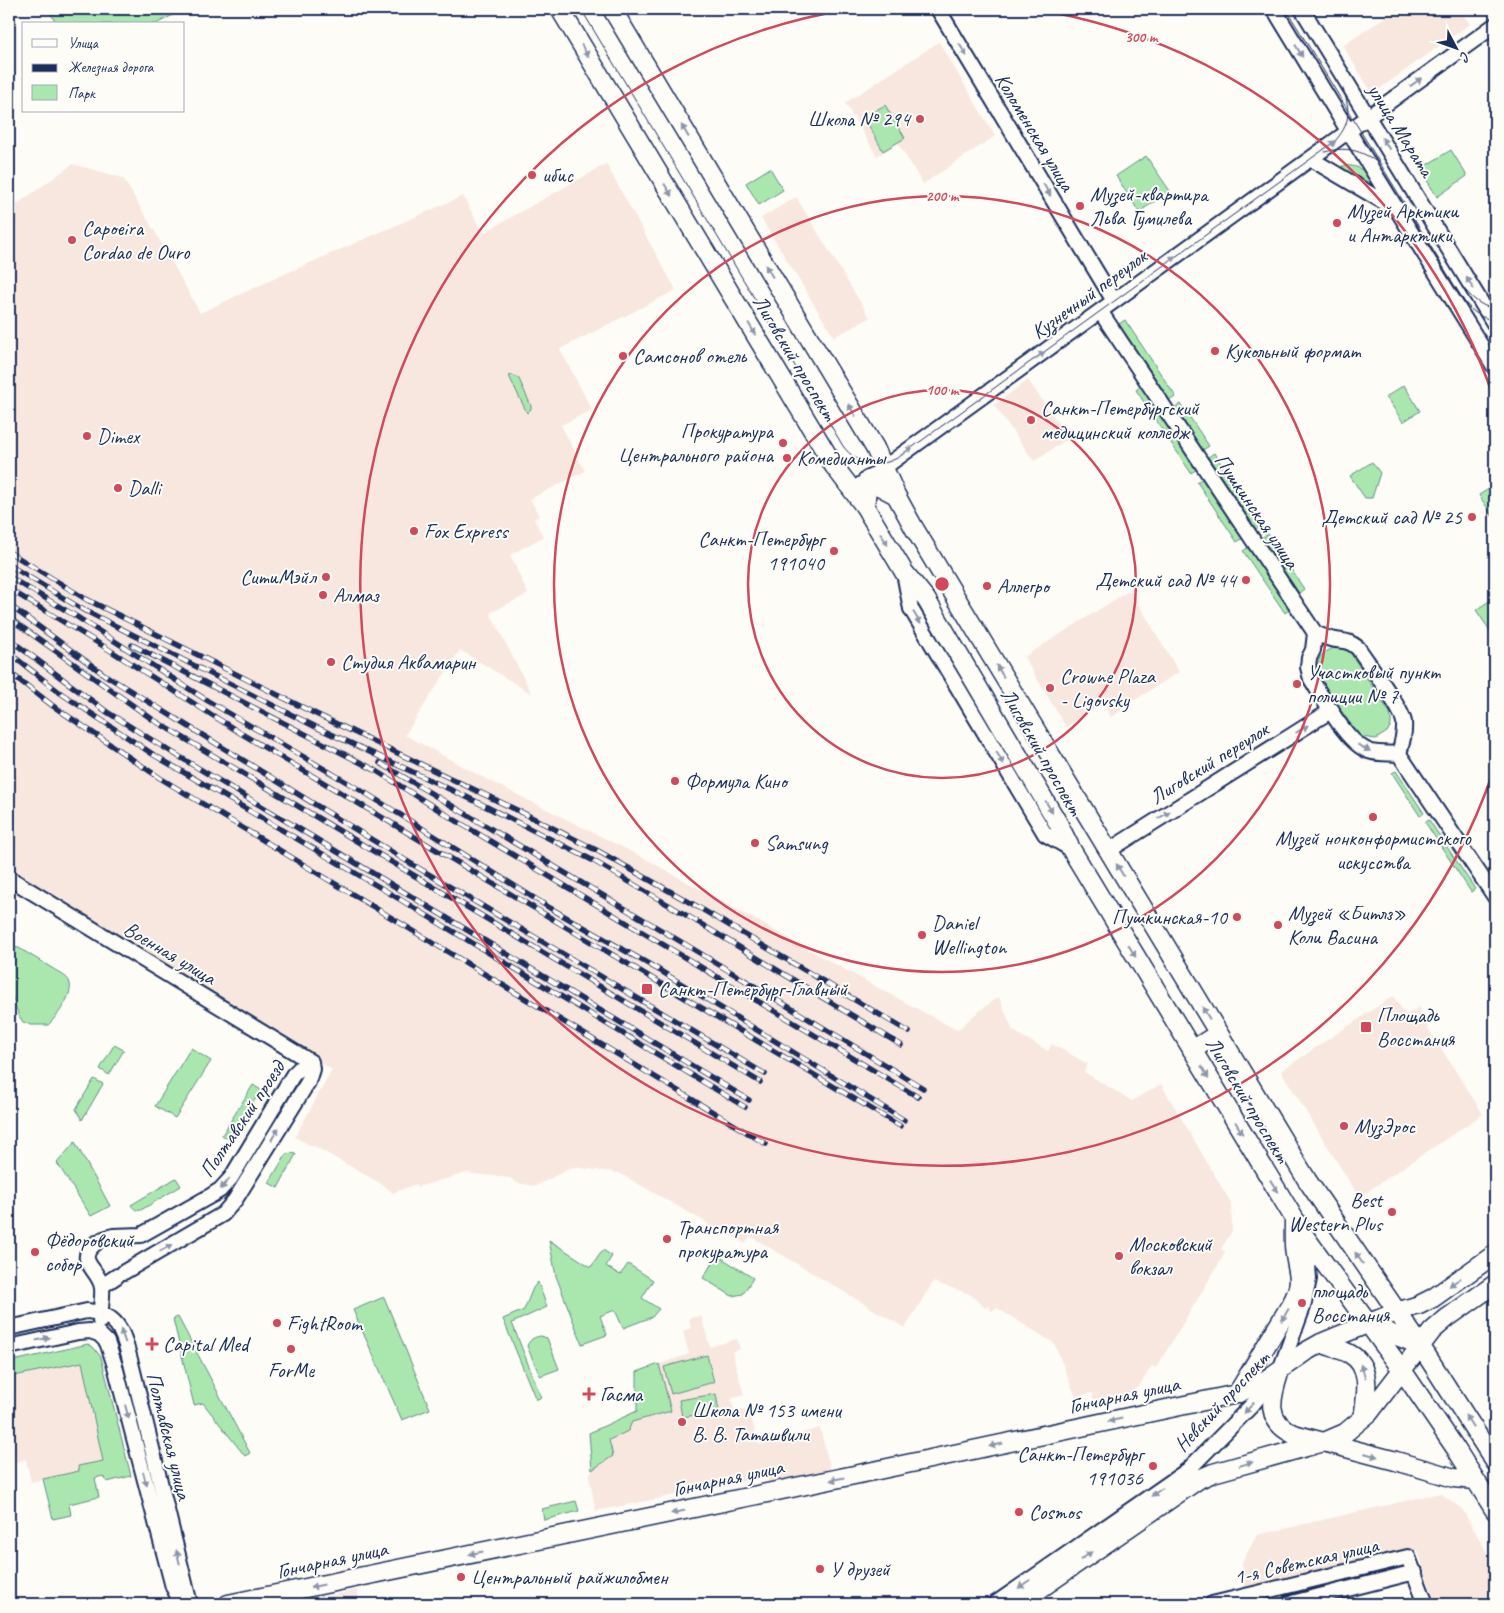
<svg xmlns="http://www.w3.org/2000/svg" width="1504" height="1613" viewBox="0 0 1504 1613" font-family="Caveat,sans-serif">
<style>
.built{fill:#f8e7df}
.green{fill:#aae7ae;stroke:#628b86}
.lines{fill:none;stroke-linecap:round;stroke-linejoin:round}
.minor-casing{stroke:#1b2f5e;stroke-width:18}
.major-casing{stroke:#1b2f5e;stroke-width:21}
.minor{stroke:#fdfcf7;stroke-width:14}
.major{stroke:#fdfcf7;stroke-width:18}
.tram{stroke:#1b2f5e;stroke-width:1}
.rail-casing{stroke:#1b2f5e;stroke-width:5.5}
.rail{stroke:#fdfcf7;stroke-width:4;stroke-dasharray:11;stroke-linecap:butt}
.oneway{fill:#8c96aa}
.ring{fill:none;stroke:#d1495b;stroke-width:2.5}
.poi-dot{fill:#d1495b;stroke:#fdfcf7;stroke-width:2}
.labels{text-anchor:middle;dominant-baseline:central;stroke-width:4;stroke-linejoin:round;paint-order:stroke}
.poi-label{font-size:21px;fill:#1b2f5e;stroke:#fdfcf7;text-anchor:start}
.street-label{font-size:21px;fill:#1b2f5e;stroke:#fdfcf7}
.centre{fill:#d1495b;stroke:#fdfcf7;stroke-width:2.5}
.ring-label{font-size:15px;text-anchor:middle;font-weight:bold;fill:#d1495b;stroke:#fdfcf7;stroke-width:4;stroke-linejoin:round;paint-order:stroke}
</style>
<rect width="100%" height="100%" fill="#fdfcf7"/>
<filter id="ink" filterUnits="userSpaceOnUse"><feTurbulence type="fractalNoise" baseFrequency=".02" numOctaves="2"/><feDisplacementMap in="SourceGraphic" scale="10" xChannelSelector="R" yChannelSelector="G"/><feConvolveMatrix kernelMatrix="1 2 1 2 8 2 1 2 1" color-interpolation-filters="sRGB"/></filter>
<g filter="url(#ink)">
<path class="built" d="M1397,9H1459L1470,24L1378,90H1372L1369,88L1343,46Z
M939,42L995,136L923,184L898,143L877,156L845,103Z
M73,164L123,178L162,244L200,313L280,276L463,196L483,233L606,164L676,290L560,349L592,410L561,425L585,471L530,499L539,516L534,519L543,537L510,555L528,594L490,613L532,694L460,650L405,735L484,778L642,857L882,990L957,1030L983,1008L999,997L1013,1031L1048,1051L1052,1044L1088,1064L1084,1072L1132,1101L1161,1084L1231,1203L1232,1231L1221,1249L1225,1252L1221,1260L1156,1368L1152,1366L1139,1386L1120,1400L1095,1406L1092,1393L1076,1397L1054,1343L997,1308L991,1311L989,1306L985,1308L970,1294L933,1282L905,1328L750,1236L745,1244L725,1232L722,1236L708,1227L709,1224L619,1173L573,1167L535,1186L517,1183L510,1178L467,1173L417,1187L416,1184L393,1193L385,1186L314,1146H311L295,1137L332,1070L9,870V210Z
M796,197L870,318L834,337L761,218Z
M1028,380L1069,438L1034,461L994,405Z
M1130,590L1179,672L1122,708L1123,710L1111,717L1103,704L1066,727L1024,657Z
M1393,996L1406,1015L1419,1007L1428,1028L1483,1114L1359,1197L1281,1071Z
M701,1316L710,1347L737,1339L740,1349L732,1352L744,1395L731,1399L735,1412L748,1408L759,1445L820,1428L831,1471L769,1484L767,1477L596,1511L589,1476L592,1470L589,1433L637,1411V1372L689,1354L683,1331L691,1328L689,1318Z
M88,1344L93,1347L101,1357L131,1476L107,1482L98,1467L31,1482L26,1459L9,1464V1362Z
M1440,1493L1462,1509L1495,1566V1604H1436L1418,1551L1245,1591L1242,1562L1257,1535Z
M357,1590L360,1604H291Z"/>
<path class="green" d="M49,9H184L156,24H56Z
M885,105L905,138L883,151L864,117Z
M1451,150L1467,176L1437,197L1420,169Z
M1146,156L1170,191L1139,212L1116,176Z
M1342,166C1362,164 1367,173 1375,189L1342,169Z
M770,168L783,190L759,205L746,183Z
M1125,320L1176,397L1170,400L1119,324Z
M513,375L519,379L531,406V409L527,413L509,376Z
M1404,385L1420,411L1403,422L1386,397Z
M1141,386L1197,469L1191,473L1136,390Z
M1181,404L1209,446L1203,450L1175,408Z
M1214,453L1261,525L1256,529L1208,457Z
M1372,462L1380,473L1372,498H1365L1350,476Z
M1203,478L1243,538L1237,542L1197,482Z
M1495,485V520L1479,495Z
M1268,534L1304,589L1299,593L1262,538Z
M1249,547L1290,609L1285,613L1243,551Z
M1495,597V638L1476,610Z
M1334,648L1347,650L1351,654L1390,713L1391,719V725L1387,732L1376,739L1362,737L1356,732C1348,719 1317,680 1317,668C1317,657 1325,651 1334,648Z
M1396,771L1424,813L1420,816L1392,773Z
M1429,820L1475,889L1471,892L1425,822Z
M12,947L19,948L60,973C64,976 69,978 70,984C73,995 56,1018 48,1025H31L23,1022L19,1016L9,988V948Z
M114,1045L124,1050L109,1075L100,1069Z
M191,1048L211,1061L175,1118L155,1106Z
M94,1079L103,1084L82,1120L76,1109Z
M253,1085L261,1090L230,1140L222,1135Z
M75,1142L110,1206L91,1216L57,1163Z
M292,1153L296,1154L278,1188L269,1183L286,1154Z
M176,1178L181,1186L141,1210C136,1211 134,1209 131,1205Z
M549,1240L591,1267L603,1250L612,1256L606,1266L620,1275L628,1264L653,1280L642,1298L659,1309L652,1317L623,1328L615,1310L600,1316L607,1335L582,1344L556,1276Z
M717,1255L753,1278L743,1294L732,1296L703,1278Z
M538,1282L547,1307L512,1323L541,1397L536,1400L503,1319L524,1310L533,1288Z
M384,1297L430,1409L402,1420L353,1310Z
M178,1317L250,1453L245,1456L203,1403L194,1405L173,1319Z
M541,1336L547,1338L559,1369L540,1376L527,1346C530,1339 534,1337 541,1336Z
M88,1344L93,1347L101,1357L131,1476L107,1482L103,1476L95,1478L99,1497L69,1504L71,1515L53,1519L43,1479L79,1471L78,1466L103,1461L82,1362L9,1377V1362Z
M707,1355L714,1382L671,1394L664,1367Z
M659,1364L671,1411L632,1422L628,1431L609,1440L613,1456L592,1470L589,1433L637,1411V1372Z
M716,1394L719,1412L682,1417L679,1400Z
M576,1501L579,1511L544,1520L542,1509Z"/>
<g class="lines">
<g class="minor-casing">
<path id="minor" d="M938,9L1114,301
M1274,9L1336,111L1495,368
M1302,9L1495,325
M1311,159L1394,208
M1100,311L1315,633C1320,635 1326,638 1331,639C1343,642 1347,639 1358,648C1368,663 1401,707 1404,722C1405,733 1402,743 1399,754L1495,897
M860,485L1495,25
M904,573L911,609L1045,834L1071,849
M1315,633L1313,650L1309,658L1308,667L1311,679C1324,699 1348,747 1372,752C1380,754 1391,753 1399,754
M1108,851L1332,710
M9,878L311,1062
M103,1239L113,1236L141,1235L212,1195L220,1190L231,1178L293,1075L303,1065L311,1062L312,1069L308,1082L235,1200L223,1214L124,1272
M96,1243C73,1261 100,1269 102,1288C103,1298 100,1310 100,1321
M102,1286L117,1276
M9,1328L87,1311C121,1314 123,1335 131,1363L190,1604
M9,1347L78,1332L90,1331L99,1334L107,1342L115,1366L173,1587L182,1604
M995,1604L1188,1470L1253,1404L1280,1370L1303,1307L1309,1279L1306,1238
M1212,1604L1408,1557L1426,1604
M1288,1604L1415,1572"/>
</g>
<g class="major-casing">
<path id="major" d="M560,9L834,466L865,507L904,572L926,599L1058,823L1071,849L1306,1238L1402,1370L1456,1449L1495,1511
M612,9L875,448L896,495L914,528L1307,1180L1420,1345L1495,1462
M865,507L868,480L896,495
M1192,1050L1218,1034
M1367,1324L1419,1345
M1321,1343C1330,1347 1341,1349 1350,1354C1373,1367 1366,1397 1363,1418
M1280,1370C1272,1396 1263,1419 1293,1434L1396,1461L1454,1478L1475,1480
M1237,1394L1293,1301C1303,1280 1298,1276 1295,1255C1293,1244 1294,1231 1294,1220
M228,1604L864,1473L1237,1394L1264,1381L1305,1352L1321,1343L1396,1312L1419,1305L1433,1298L1495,1254
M1018,1604L1199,1479L1213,1473L1324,1442L1345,1433L1369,1413L1432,1331L1447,1318L1495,1284"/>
</g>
<use href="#minor" class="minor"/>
<use href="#major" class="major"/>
<path class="tram" d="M581,9L843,446C857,465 878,469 899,457L1334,142C1350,125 1351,111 1343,89
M1286,9L1464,301C1472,312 1482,319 1495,320
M1325,152C1345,146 1362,150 1378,163
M1458,280C1466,293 1479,307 1495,309"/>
<g class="rail-casing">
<path id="rail" d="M9,552L89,601
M9,565L85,611
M9,577L74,615L208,701L367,794L550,908L659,970L904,1120
M9,589L108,649L242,734L900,1126
M84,598L316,714L523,813L598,851L698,907L909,1032
M9,605L105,675L405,860L765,1074
M80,608L316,727L475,801L592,860L691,918L901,1045
M9,618L152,719L760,1082
M9,639L107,712L160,745L749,1100
M132,645L375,770L450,817L918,1097
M9,653L59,692L154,755L386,891L745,1107
M9,672L53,706L160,778L766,1144
M380,763L678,940L923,1088"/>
</g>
<use href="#rail" class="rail"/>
</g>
<defs><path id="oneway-solid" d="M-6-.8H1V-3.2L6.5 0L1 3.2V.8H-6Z" transform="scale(1.25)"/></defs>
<g class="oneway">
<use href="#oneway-solid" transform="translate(963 50) rotate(59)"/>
<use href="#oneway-solid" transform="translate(585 51) rotate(59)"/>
<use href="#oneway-solid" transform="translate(1299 51) rotate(59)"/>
<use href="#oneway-solid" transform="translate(1416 82) rotate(-36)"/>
<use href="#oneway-solid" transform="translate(685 131) rotate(-121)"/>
<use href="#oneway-solid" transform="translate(1386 144) rotate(-122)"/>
<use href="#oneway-solid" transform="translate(1330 145) rotate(-35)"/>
<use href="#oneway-solid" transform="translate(668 190) rotate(59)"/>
<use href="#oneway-solid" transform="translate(1047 190) rotate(59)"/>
<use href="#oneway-solid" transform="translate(1170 260) rotate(-36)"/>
<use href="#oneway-solid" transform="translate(769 271) rotate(-121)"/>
<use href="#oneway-solid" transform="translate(1470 283) rotate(-121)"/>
<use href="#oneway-solid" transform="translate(752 329) rotate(59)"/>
<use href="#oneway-solid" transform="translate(1039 356) rotate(-36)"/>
<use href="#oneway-solid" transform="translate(852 410) rotate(-121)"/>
<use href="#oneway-solid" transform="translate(907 451) rotate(-36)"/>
<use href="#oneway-solid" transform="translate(884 539) rotate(59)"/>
<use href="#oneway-solid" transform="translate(917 618) rotate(59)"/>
<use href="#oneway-solid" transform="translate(1000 671) rotate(-121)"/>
<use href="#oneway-solid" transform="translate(1302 729) rotate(-32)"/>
<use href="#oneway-solid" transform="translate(1364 748) rotate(28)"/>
<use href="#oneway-solid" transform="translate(1000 758) rotate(59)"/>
<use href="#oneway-solid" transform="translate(1049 807) rotate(60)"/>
<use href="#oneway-solid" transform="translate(1164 815) rotate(-32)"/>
<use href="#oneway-solid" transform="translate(1120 870) rotate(-121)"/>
<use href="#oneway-solid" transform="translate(1132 951) rotate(59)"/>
<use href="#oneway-solid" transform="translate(1206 1013) rotate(-121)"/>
<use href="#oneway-solid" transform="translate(1205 1072) rotate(59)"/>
<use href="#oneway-solid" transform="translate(1239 1128) rotate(59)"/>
<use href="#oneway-solid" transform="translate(275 1134) rotate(-58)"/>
<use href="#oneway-solid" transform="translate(225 1184) rotate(130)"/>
<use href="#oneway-solid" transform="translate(1274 1186) rotate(58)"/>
<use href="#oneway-solid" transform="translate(166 1248) rotate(-30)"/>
<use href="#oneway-solid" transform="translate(1359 1258) rotate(-124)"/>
<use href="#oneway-solid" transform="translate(1455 1282) rotate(145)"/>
<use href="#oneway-solid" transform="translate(1285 1315) rotate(121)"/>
<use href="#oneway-solid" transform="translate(123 1336) rotate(-109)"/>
<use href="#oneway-solid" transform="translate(43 1339) rotate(-12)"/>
<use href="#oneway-solid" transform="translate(1363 1371) rotate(-111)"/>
<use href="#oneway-solid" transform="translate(1249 1408) rotate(133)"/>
<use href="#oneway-solid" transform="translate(127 1412) rotate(75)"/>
<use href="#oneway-solid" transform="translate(1115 1420) rotate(168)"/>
<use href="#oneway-solid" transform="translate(1469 1421) rotate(-123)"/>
<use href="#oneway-solid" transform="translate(996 1445) rotate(168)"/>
<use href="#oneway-solid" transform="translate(1371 1455) rotate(15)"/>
<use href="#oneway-solid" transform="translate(1246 1464) rotate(-16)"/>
<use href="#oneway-solid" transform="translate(145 1479) rotate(75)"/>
<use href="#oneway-solid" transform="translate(837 1479) rotate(168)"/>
<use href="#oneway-solid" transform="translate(1157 1492) rotate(145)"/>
<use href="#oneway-solid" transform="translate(678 1512) rotate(168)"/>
<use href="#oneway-solid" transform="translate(476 1553) rotate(168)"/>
<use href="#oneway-solid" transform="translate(1086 1556) rotate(-35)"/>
<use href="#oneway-solid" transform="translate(178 1557) rotate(-104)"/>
<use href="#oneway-solid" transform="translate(1024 1584) rotate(145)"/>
<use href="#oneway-solid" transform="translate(317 1586) rotate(168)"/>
</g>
</g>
<g class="ring">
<circle cx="942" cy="584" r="194"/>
<circle cx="942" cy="584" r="388"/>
<path d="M1494 769A582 582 0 1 1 851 9M1033 9A582 582 0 0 1 1494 399"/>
</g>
<g class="poi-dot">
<circle cx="920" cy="119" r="5"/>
<circle cx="532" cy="175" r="5"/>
<circle cx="1080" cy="206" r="5"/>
<circle cx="1337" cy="223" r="5"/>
<circle cx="72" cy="240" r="5"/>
<circle cx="1215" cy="351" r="5"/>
<circle cx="623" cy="356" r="5"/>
<circle cx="1031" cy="420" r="5"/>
<circle cx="87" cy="436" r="5"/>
<circle cx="783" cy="443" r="5"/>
<circle cx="787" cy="458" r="5"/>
<circle cx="118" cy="488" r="5"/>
<circle cx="1472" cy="517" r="5"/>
<circle cx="414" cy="531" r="5"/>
<circle cx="834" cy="551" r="5"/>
<circle cx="326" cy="577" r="5"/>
<circle cx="1246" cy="580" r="5"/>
<circle cx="987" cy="586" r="5"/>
<circle cx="323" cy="595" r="5"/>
<circle cx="331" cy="662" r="5"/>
<circle cx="1297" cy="684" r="5"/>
<circle cx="1050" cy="688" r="5"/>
<circle cx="675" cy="781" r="5"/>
<circle cx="1373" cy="817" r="5"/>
<circle cx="755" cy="843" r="5"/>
<circle cx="1237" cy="917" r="5"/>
<circle cx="1278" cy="925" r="5"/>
<circle cx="922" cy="935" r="5"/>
<rect x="641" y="983" width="12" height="12" rx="2.5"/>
<rect x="1360" y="1021" width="12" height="12" rx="2.5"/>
<circle cx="1344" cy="1126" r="5"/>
<circle cx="1392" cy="1212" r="5"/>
<circle cx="667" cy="1239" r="5"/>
<circle cx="35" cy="1252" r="5"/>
<circle cx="1119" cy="1256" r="5"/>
<circle cx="1302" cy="1303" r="5"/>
<circle cx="277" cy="1323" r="5"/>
<path d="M149.5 1336.5h5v5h5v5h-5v5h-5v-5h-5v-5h5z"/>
<circle cx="291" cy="1349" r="5"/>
<path d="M586.5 1386.5h5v5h5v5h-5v5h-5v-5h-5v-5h5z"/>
<circle cx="682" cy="1422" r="5"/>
<circle cx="1153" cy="1466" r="5"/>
<circle cx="1019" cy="1512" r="5"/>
<circle cx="820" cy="1569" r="5"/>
<circle cx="461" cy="1577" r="5"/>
</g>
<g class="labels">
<g class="poi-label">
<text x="910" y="119" text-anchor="end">Школа № 294</text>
<text x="542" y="175">ибис</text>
<text x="1090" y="194">Музей-квартира<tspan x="1090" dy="24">Льва Гумилева</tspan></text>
<text x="1347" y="211">Музей Арктики<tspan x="1347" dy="24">и Антарктики</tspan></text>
<text x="82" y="228">Capoeira<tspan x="82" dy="24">Cordao de Ouro</tspan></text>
<text x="1225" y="351">Кукольный формат</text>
<text x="633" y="356">Самсонов отель</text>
<text x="1041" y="408">Санкт-Петербургский<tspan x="1041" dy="24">медицинский колледж</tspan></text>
<text x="773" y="431" text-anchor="end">Прокуратура<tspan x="773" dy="24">Центрального района</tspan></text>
<text x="97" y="436">Dimex</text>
<text x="797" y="458">Комедианты</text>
<text x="128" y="488">Dalli</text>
<text x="1462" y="517" text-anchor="end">Детский сад № 25</text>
<text x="424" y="531">Fox Express</text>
<text x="824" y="539" text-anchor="end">Санкт-Петербург<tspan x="824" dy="24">191040</tspan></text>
<text x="316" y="577" text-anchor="end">СитиМэйл</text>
<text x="1236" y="580" text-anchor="end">Детский сад № 44</text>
<text x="997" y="586">Аллегро</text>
<text x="333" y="595">Алмаз</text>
<text x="341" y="662">Студия Аквамарин</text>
<text x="1307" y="672">Участковый пункт<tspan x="1307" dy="24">полиции № 7</tspan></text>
<text x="1060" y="676">Crowne Plaza<tspan x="1060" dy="24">- Ligovsky</tspan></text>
<text x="685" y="781">Формула Кино</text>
<text x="1373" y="838" text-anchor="middle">Музей нонконформистского<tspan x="1373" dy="24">искусства</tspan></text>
<text x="765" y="843">Samsung</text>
<text x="1288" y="913">Музей «Битлз»<tspan x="1288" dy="24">Коли Васина</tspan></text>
<text x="1227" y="917" text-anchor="end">Пушкинская-10</text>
<text x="932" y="923">Daniel<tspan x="932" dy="24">Wellington</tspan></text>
<text x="658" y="989">Санкт-Петербург-Главный</text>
<text x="1377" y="1015">Площадь<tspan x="1377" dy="24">Восстания</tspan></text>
<text x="1354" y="1126">МузЭрос</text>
<text x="1382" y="1200" text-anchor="end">Best<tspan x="1382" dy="24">Western Plus</tspan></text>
<text x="677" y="1227">Транспортная<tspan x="677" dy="24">прокуратура</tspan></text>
<text x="45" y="1240">Фёдоровский<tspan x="45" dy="24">собор</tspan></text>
<text x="1129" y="1244">Московский<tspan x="1129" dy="24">вокзал</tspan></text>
<text x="1312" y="1291">площадь<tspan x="1312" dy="24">Восстания</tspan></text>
<text x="287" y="1323">FightRoom</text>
<text x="163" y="1344">Capital Med</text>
<text x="291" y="1370" text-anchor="middle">ForMe</text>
<text x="600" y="1394">Гасма</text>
<text x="692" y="1410">Школа № 153 имени<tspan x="692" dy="24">В. В. Таташвили</tspan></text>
<text x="1143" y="1454" text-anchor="end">Санкт-Петербург<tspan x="1143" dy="24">191036</tspan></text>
<text x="1029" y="1512">Cosmos</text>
<text x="830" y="1569">У друзей</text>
<text x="471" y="1577">Центральный райжилобмен</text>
</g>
<g class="street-label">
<text transform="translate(1401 130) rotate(58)">улица Марата</text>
<text transform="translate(1035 132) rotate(59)">Коломенская улица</text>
<text transform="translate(1089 294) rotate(-36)">Кузнечный переулок</text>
<text transform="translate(795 358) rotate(59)">Лиговский проспект</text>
<text transform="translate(1257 511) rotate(56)">Пушкинская улица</text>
<text transform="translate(1042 752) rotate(60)">Лиговский проспект</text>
<text transform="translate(1209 763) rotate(-32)">Лиговский переулок</text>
<text transform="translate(170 953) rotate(31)">Военная улица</text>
<text transform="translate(1248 1100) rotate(59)">Лиговский проспект</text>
<text transform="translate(242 1119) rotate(-56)">Полтавский проезд</text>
<text transform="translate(1124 1395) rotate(-12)">Гончарная улица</text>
<text transform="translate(1222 1401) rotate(-47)">Невский проспект</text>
<text transform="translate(169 1436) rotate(76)">Полтавская улица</text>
<text transform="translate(728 1478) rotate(-12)">Гончарная улица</text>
<text transform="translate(332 1560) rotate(-12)">Гончарная улица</text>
<text transform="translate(1306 1561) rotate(-13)">1-я Советская улица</text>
</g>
</g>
<circle cx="942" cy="584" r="8" class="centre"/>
<g class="ring-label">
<text x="1141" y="42">300 m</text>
<text x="942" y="201">200 m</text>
<text x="942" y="395">100 m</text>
</g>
<rect width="1504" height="1613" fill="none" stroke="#fdfcf7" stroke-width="30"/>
<rect x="15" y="15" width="1474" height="1583" fill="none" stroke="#1b2f5e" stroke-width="2" filter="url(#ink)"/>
<rect x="22" y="22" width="162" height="90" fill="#fdfcf7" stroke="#a3aaba"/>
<rect x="32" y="39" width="25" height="8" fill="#fdfcf7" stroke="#a3aaba"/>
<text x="68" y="48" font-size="15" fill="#1b2f5e">Улица</text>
<rect x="32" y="64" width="25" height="8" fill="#1b2f5e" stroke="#a3aaba"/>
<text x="68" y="72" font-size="15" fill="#1b2f5e">Железная дорога</text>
<rect x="32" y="85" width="25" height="15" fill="#aae7ae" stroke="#a3aaba"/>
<text x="68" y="98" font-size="15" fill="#1b2f5e">Парк</text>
<g transform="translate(1456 48) rotate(131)" stroke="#fdfcf7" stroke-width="4" paint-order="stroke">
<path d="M0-4L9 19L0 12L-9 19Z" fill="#1b2f5e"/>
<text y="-8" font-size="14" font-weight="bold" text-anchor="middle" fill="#1b2f5e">С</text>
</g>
</svg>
